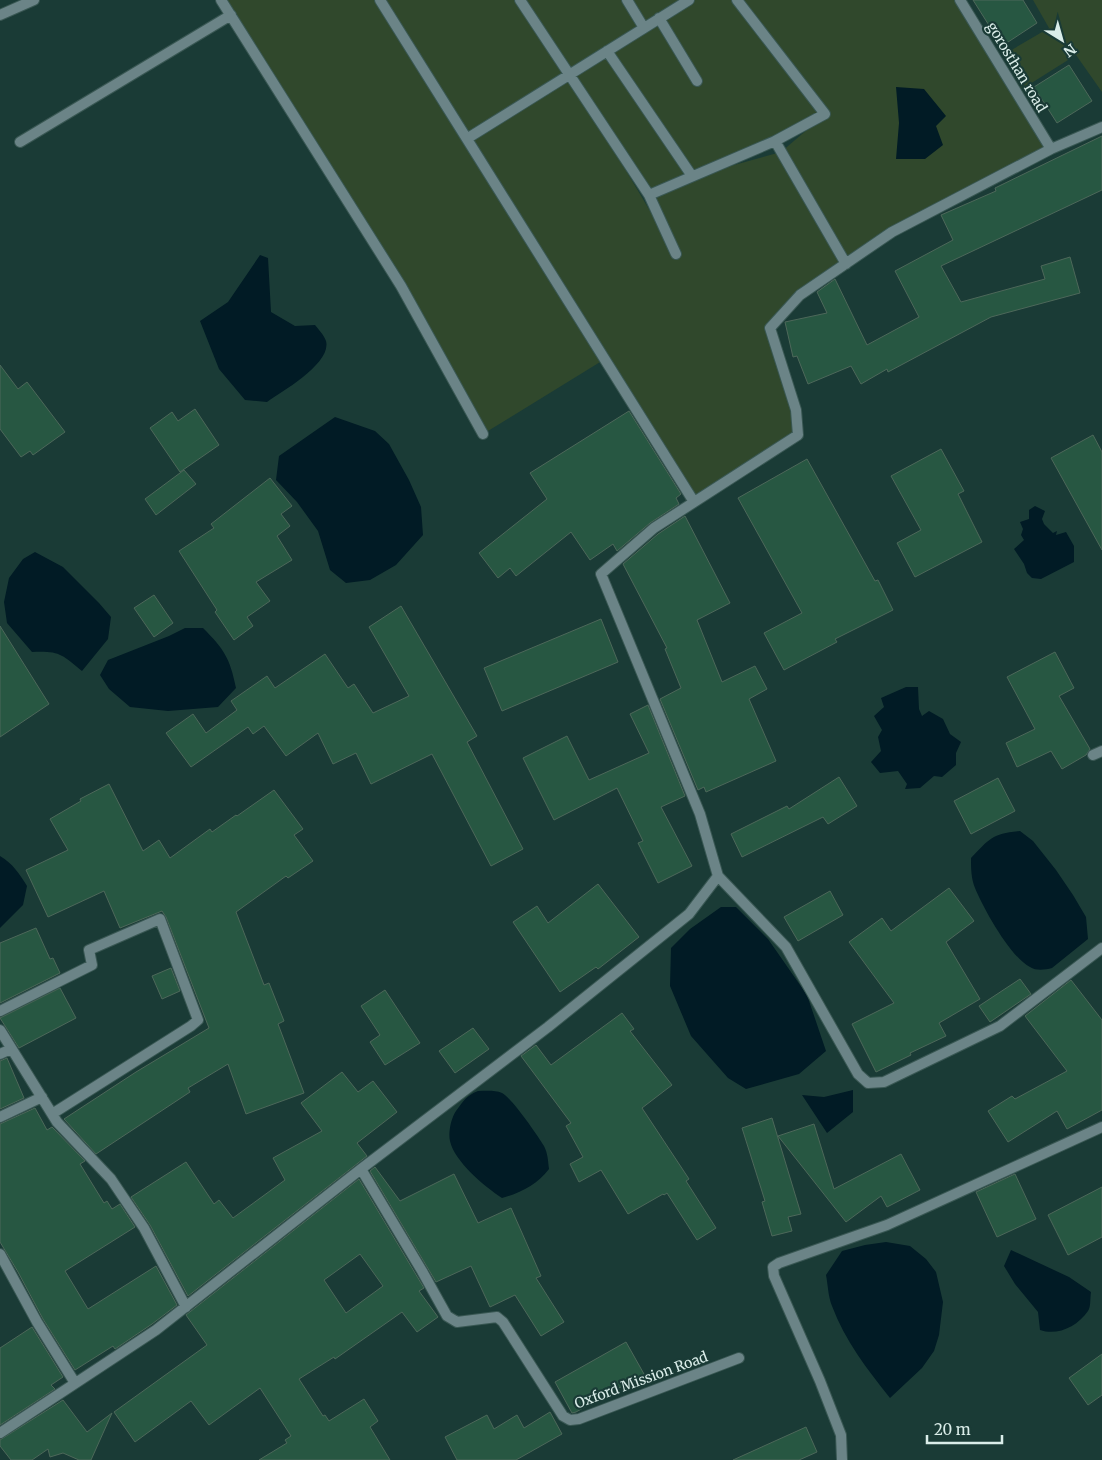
<svg xmlns="http://www.w3.org/2000/svg" width="1102" height="1460" viewBox="0 0 1102 1460" font-family="Merriweather,serif">
<style>
.green{fill:#30482c;fill-rule:evenodd}
.water{fill:#011b25}
.building{fill:#275742;stroke:#4d685a;fill-rule:evenodd}
.lines{fill:none;stroke-linecap:round;stroke-linejoin:round}
.street-casing{stroke:#395753;stroke-width:12}
.street{stroke:#6b8487;stroke-width:10}
.labels{text-anchor:middle;dominant-baseline:central;stroke-width:4.5;stroke-linejoin:round;paint-order:stroke}
.street-label{font-size:14px;fill:#daede9;stroke:#1a3b36}
</style>
<rect width="100%" height="100%" fill="#1a3b36"/>
<path class="green" d="M224,0H960L1051,149L846,264L800,295L770,328L798,435L694,502L605,359L483,434ZM577,88L649,195L672,248ZM822,117L781,152L698,175Z
M1033,0H1102V92L1076,55L1022,89L1003,55L1049,28Z"/>
<path class="water" d="M896,87L924,89L946,116L936,126L943,145L925,159H896L899,123Z
M260,255L268,258L271,312L295,326L315,325C318,329 324,335 326,341C332,363 283,391 267,402L245,400L219,369L200,321L228,302Z
M335,417L375,431L389,444L409,480L421,507L423,535L396,565L370,580L346,583L330,570L318,531L297,502L276,480L279,456Z
M1035,506L1045,511L1042,519L1044,524L1053,533L1057,531L1056,535L1066,532L1074,546V562L1041,579L1032,578L1027,573L1024,564L1014,549L1024,540L1021,535L1023,529L1020,522L1029,519V510Z
M35,552L63,567L99,603L111,617L108,639L82,671C61,654 60,651 32,652L7,623L4,602L9,578L23,559Z
M185,628H203C224,649 230,658 236,688L218,707L168,711L130,707L109,689L100,675L108,660L169,636Z
M906,687H918L919,709L922,716L929,711L943,719L950,734L961,742L956,753V765L942,777L934,776L920,788L905,789L907,784L898,771L880,773L871,762L881,751L878,737L882,730L874,716L884,707L881,698Z
M1020,831L1033,841L1056,870L1073,895L1086,917L1088,939L1052,968C1045,970 1036,971 1030,967C1011,958 983,908 975,888C971,878 971,868 971,858C989,839 993,833 1020,831Z
M0,856C13,864 19,873 27,886L23,905L0,928Z
M721,907H736L768,939L807,995L826,1051L799,1074L746,1089L728,1078L691,1036L670,986L671,948L690,929Z
M853,1090V1112L827,1133L802,1095L824,1097Z
M478,1091C486,1091 495,1090 502,1093C511,1097 538,1136 544,1146C548,1154 548,1161 549,1169C537,1185 520,1193 502,1198C485,1187 454,1161 450,1141C448,1133 451,1118 456,1111C464,1100 466,1096 478,1091Z
M886,1242L910,1246L926,1259L936,1272L943,1302L939,1335L934,1351L922,1368L890,1398C867,1369 845,1341 832,1306C828,1296 828,1285 826,1275L842,1251L865,1245Z
M1011,1250L1069,1277L1091,1292C1090,1298 1091,1307 1088,1311C1077,1327 1057,1336 1040,1330L1038,1312L1015,1284L1004,1266Z"/>
<path class="building" d="M973,0H1023L1037,23L1002,46Z
M1069,65L1092,101L1057,123L1034,87Z
M1102,136V190L941,266L961,302L1045,279L1041,266L1070,257L1080,293L991,317L888,372L887,369L861,384L851,366L808,384L797,356L793,357L785,322L827,313L817,292L835,279L867,345L919,317L895,271L953,240L941,215L996,191L995,188Z
M0,365L18,389L27,382L65,432L33,455L30,451L21,457L0,429Z
M195,409L219,445L180,472L150,428L172,412L178,421Z
M629,411L681,494L676,498L679,504L650,523L617,551L613,544L590,560L571,532L516,576L510,568L498,578L479,553L547,499L530,473Z
M1093,435L1102,452V550L1051,458Z
M941,449L964,491L958,494L982,542L915,577L897,543L921,530L891,476Z
M807,459L875,581L878,580L893,610L835,639L837,642L784,670L764,633L802,613L738,498Z
M184,470L196,484L156,515L145,499Z
M270,478L292,506L281,514L290,526L277,536L292,560L256,582L270,601L247,617L253,626L234,640L215,612L217,610L179,551L214,528L211,524Z
M685,516L730,603L697,620L722,682L755,666L767,689L749,699L776,761L706,792L704,787L698,790L660,699L681,688L665,649L667,648L623,564L658,534Z
M154,595L173,623L154,637L134,608Z
M401,606L477,736L467,742L523,849L491,866L432,754L371,784L356,753L333,764L318,733L286,756L264,726L253,734L248,727L191,767L166,733L193,714L206,733L237,710L231,701L267,676L275,688L325,654L348,688L354,684L373,713L409,696L369,627Z
M601,619L618,662L502,711L484,668Z
M0,626L49,704L0,737Z
M1055,652L1074,688L1059,696L1090,749L1086,755L1062,769L1051,751L1017,767L1006,743L1035,729L1007,677Z
M648,705L685,796L661,807L692,866L658,883L638,843L643,841L617,788L554,820L523,758L567,736L589,780L649,753L630,714Z
M839,777L857,806L828,824L823,817L742,857L731,834L787,806L789,809Z
M998,778L1015,811L971,834L954,801Z
M109,784L143,851L159,840L170,858L210,829L212,832L236,815L237,816L274,790L303,829L294,835L313,861L288,878L286,876L236,912L264,985L269,983L284,1021L278,1024L304,1093L246,1114L228,1064L188,1088L190,1092L96,1154L64,1119L136,1072L209,1028L166,917L162,911L120,928L104,891L48,917L26,870L68,850L50,819L81,801L80,799Z
M598,884L639,937L598,969L596,967L560,992L513,922L537,906L548,923Z
M949,888L974,921L946,942L980,999L939,1023L946,1036L910,1053L911,1055L876,1072L852,1024L894,1003L849,942L882,918L891,931Z
M830,891L843,915L798,941L784,917Z
M36,928L50,959L53,958L60,973L0,1003V943Z
M171,968L180,991L162,999L152,976Z
M1020,979L1031,994L990,1022L979,1006Z
M1071,980L1102,1020V1110L1067,1129L1057,1111L1008,1142L988,1111L1012,1096L1015,1099L1067,1071L1025,1016Z
M60,988L76,1018L19,1048L0,1018Z
M385,990L420,1043L385,1065L370,1042L380,1035L361,1006Z
M622,1013L634,1029L630,1031L672,1085L642,1108L689,1179L686,1181L716,1228L697,1240L667,1193L664,1195L663,1194L628,1214L601,1170L579,1182L570,1164L583,1157L566,1126L571,1123L521,1056L536,1045L551,1065Z
M473,1028L489,1049L455,1073L439,1051Z
M7,1058L24,1098L0,1109V1061Z
M342,1072L358,1092L373,1081L397,1112L357,1143L367,1156L188,1296L150,1225L131,1197L186,1162L214,1204L219,1200L233,1218L285,1180L273,1158L322,1131L301,1103Z
M35,1108L47,1130L52,1127L85,1161L80,1164L104,1203L107,1201L112,1209L120,1204L135,1227L65,1271L88,1309L156,1266L177,1305L152,1324L118,1347L115,1349L113,1346L75,1370L43,1319L18,1272L0,1242V1124Z
M772,1118L801,1214L788,1217L792,1231L772,1236L762,1202L765,1201L742,1128Z
M814,1124L834,1189L901,1154L920,1190L887,1207L881,1196L846,1222L778,1136Z
M375,1167L400,1201L454,1174L478,1223L511,1208L541,1276L536,1278L564,1322L541,1336L515,1295L490,1307L471,1266L436,1282L370,1171Z
M1015,1174L1036,1219L997,1237L976,1192Z
M359,1179L424,1288L419,1291L438,1317L417,1332L402,1312L335,1359L334,1357L299,1379L323,1416L325,1415L329,1421L364,1399L378,1421L370,1427L390,1460H259L287,1443L285,1440L291,1436L260,1388L209,1425L191,1401L135,1442L114,1412L207,1345L186,1315ZM360,1254L383,1286L346,1313L324,1280Z
M1102,1187V1237L1068,1255L1048,1215Z
M32,1327L63,1377L51,1385L55,1389L0,1425V1348Z
M626,1342L644,1374L576,1412L572,1413L555,1382Z
M1102,1354V1395L1088,1405L1069,1378Z
M63,1400L87,1432L112,1413L91,1460H79L63,1453L50,1457L48,1449L32,1460H11L0,1446V1440Z
M550,1412L562,1434L516,1460H457L445,1437L487,1415L494,1429L517,1415L524,1428Z
M806,1427L817,1452L799,1460H733Z"/>
<g class="lines">
<g class="street-casing">
<path id="street" d="M221,0L401,286L483,434
M380,0L694,502
M520,0L649,195L775,141
M627,0L644,28
M737,0L825,114L775,141L846,264
M960,0L1051,149
M0,15L34,0
M659,18L697,81
M607,51L692,176
M468,138L689,0
M20,142L231,15
M649,195L676,254
M1093,755L1102,751
M718,876L786,947L858,1074L868,1083L884,1082L1000,1026L1102,948
M0,1011L92,965L89,950L160,919L198,1020L191,1026L52,1114
M0,1030L57,1122L111,1179L144,1228L186,1307
M0,1054L11,1049
M0,1117L42,1097
M361,1169L422,1271L447,1316L457,1322L497,1317L503,1322L563,1416L570,1420L579,1419L739,1358
M0,1254L37,1322L75,1383
M0,1433L156,1330L361,1169L548,1027L689,914L718,876L700,814L601,574L654,528L798,435L796,410L770,328L800,295L892,232L1051,149L1102,127
M842,1460L841,1435L820,1381L774,1276L773,1267L779,1263L887,1225L1102,1127"/>
</g>
<use href="#street" class="street"/>
</g>
<g class="labels">
<g class="street-label">
<text transform="translate(1017 67) rotate(59)">gorosthan road</text>
<text transform="translate(641 1380) rotate(-20)">Oxford Mission Road</text>
</g>
</g>
<g transform="translate(1062 40) rotate(143)" stroke="#1a3b36" stroke-width="4" paint-order="stroke">
<path d="M0-4L9 19L0 12L-9 19Z" fill="#daede9"/>
<text y="-8" font-size="14" font-weight="bold" text-anchor="middle" fill="#daede9">N</text>
</g>
<path d="M927 1435v8h75v-8" fill="none" stroke="#daede9" stroke-width="2.5"/>
<text x="934" y="1435" font-size="15" fill="#daede9" stroke="#1a3b36" stroke-width="4" paint-order="stroke">20 m</text>
</svg>
